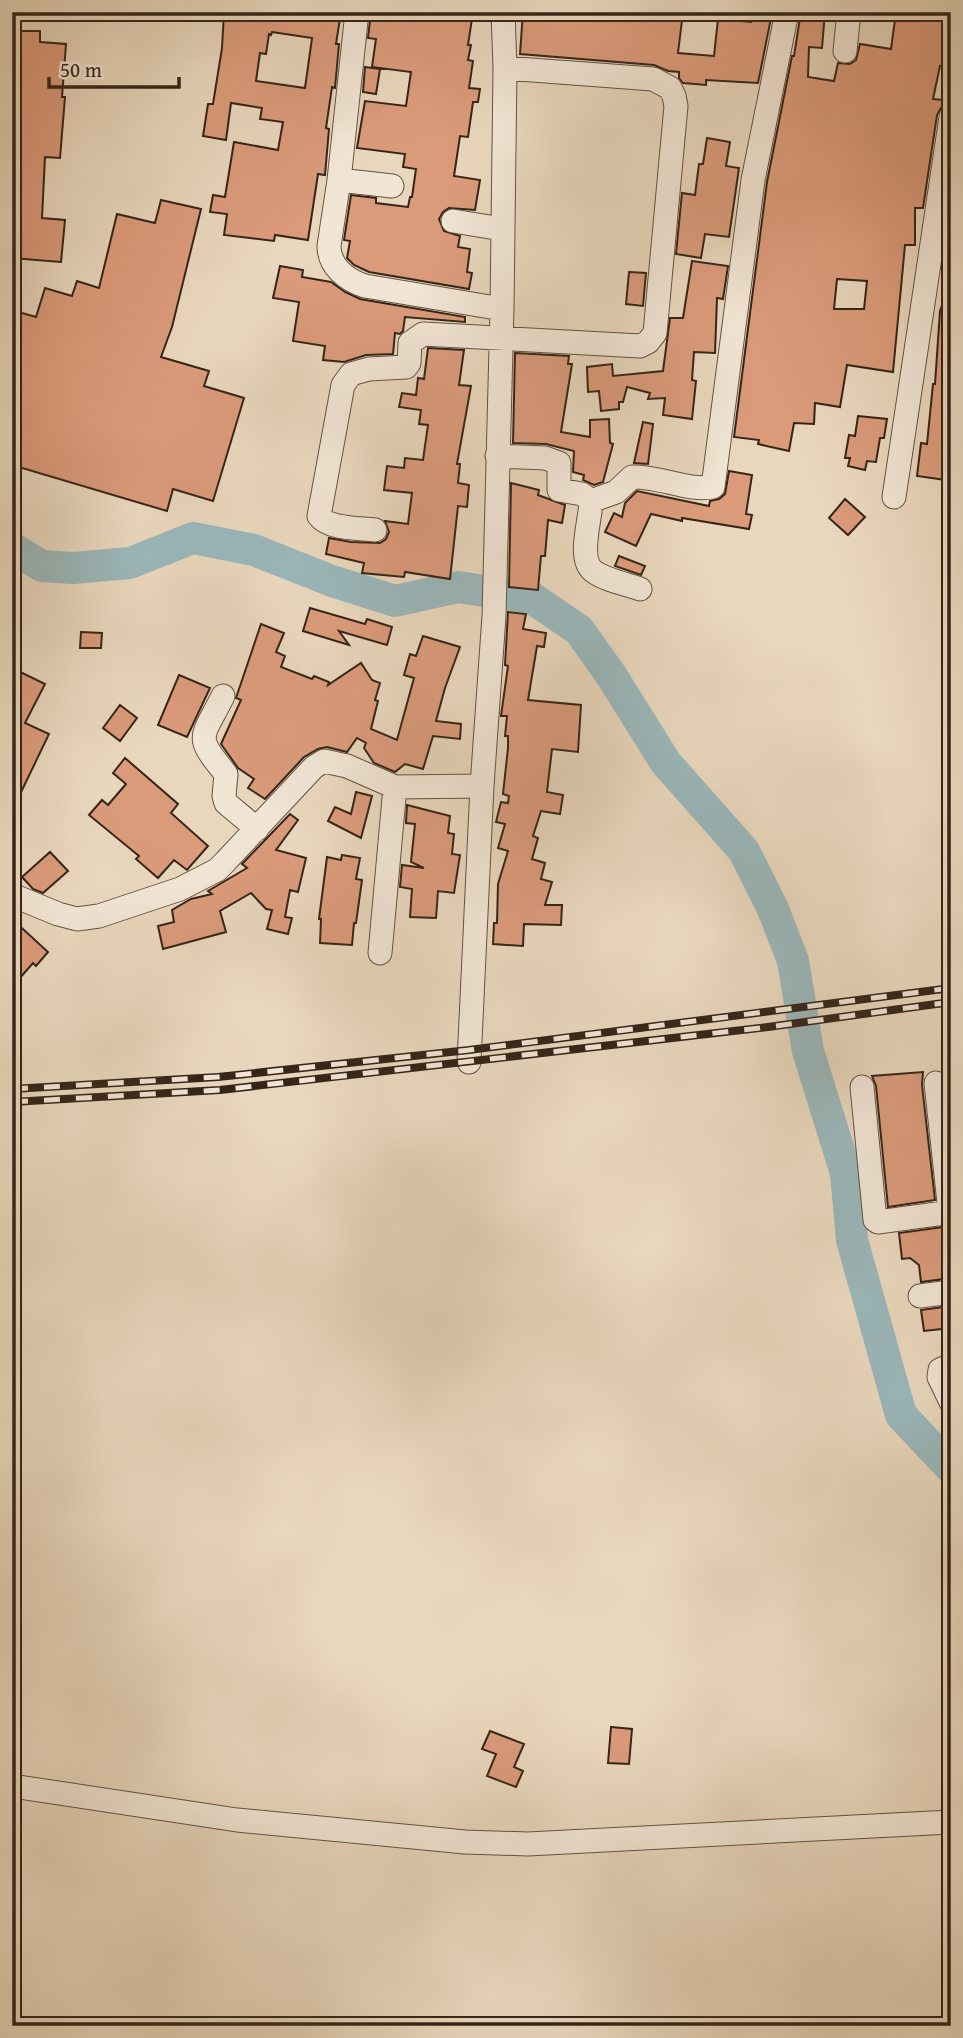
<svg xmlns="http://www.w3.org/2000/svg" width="963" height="2038" viewBox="0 0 963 2038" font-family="'Gentium Book Plus',serif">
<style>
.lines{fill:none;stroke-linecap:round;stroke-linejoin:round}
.river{stroke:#9ab7ba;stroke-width:32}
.building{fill:#db9b7b;stroke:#352518;stroke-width:2;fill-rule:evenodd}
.minor-casing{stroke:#625241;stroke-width:25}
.minor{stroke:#f1e5d4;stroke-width:23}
.rail-casing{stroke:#352518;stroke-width:8}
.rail{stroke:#f1e5d4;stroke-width:5;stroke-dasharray:16;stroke-linecap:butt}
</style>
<rect width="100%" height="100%" fill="#e9d7bd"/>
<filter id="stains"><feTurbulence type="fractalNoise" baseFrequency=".00286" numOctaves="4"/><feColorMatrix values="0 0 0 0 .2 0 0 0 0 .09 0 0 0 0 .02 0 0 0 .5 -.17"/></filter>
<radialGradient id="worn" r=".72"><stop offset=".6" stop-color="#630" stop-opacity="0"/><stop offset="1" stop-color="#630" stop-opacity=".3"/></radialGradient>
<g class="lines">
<path class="river" d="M12,548L42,566L73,568L130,563L193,538L254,550L332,581L395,601L458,587L532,598L579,630L611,675L666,763L744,851L773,909L793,961L808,1051L846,1173L852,1240L901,1415L951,1468"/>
</g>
<path class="building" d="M224,12H341L336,44H339L335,88L332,87L326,128L329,129L325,175L318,174L308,240L275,235L274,241L224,235L227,214L210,212L213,195L225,197L234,142L278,150L283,122L260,119L262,108L231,103L226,140L203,136L208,104H213L222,48ZM272,32L312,38L305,88L256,81L260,53L266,54L269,34L271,35Z
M371,12H473L468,45H471L468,60L473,61L469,88L480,89L478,102H473L468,137L460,136L454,176L480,180L475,210L449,208L443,212L439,219L444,231L460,236L458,247L470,249L467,272L472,273L469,289L369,272L354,265L347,258L350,241L344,240L351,195L376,198V203L408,207L410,197H412L416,169L403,167L405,154L357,148L365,101L406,106L411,72L372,67L376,39L368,38Z
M523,12L566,15L567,12H683L678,53L714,56L718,19L751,22L752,16L771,18L758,83L706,80V85L683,83L679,78V72L668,71L654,65L520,54Z
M810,12H825L822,48L809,47L808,77L834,81L838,63L850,64L856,60L860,44L891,49L896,12H950L946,45L951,46V68L940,66L933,99L951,101V103L941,108L937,115L923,208H915V245H905L893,372L847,365L840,407L815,403L814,424L794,423L789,451L758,444L759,440L734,437L767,182L792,56H794L800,18H809ZM837,279L867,281L864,309H834Z
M12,31H40V42L66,44L62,97H65L60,158L45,157L42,218L65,220L61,262L12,258Z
M365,67L380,69L376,94L363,92Z
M707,138L730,142L726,166L739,168L729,237L705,234L701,258L676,254L682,193L695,195L699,164H703Z
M161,200L201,209L172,327L161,357L209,371L204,386L244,398L213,501L173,489L167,511L12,465V310L36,317L45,288L72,296L77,281L99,288L117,214L155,223Z
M692,261L728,266L723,299L717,298L715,353L694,352L692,380L696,381L692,419L663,415L665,398L648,399L650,393L627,387L623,402H619V409L601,411L599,391L588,392L587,367L612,364L613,376L663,371L670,318H683Z
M280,266L303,270L302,277L331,282L345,292L360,299L465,317V322L405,317L403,331L400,334L395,333L393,354L366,355L344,362L323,360L325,346L293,341L299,302L273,298Z
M629,272L646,273L643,306L626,304Z
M943,303H951V442L946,480L917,476L921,443L927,444L933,384H935L940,311Z
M428,348L464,350L459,385L471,386L457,464H460L458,483L469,485L467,507L458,506L450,579L405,572L404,577L362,573L364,563L326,554L329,538L351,542L380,543L386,539L389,532L385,521L408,524L412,493L384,490L387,466L404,468L405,458L423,460L428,425L419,424L421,410L399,407L402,393L416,395L418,378L424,379Z
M515,353L569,356L568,364H572L561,432L590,437V420L609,419L610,443L613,444L603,482L594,485L583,480L584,475L573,472L574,451L546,444L513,443Z
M858,416L887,419L884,438H880L876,462L867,461L865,470L848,466L850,458H845L849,435L855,436Z
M643,422L653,424L648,464L634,463Z
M729,471L752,475L746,514L752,515L749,529L682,518V521L651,514L636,546L605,532L614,513L622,517L625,503L637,491L709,506L710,501L719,499L725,494Z
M511,483L539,490L538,495L565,505L562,523L548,520L545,556H541L538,590L509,587Z
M845,499L865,517L848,535L829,518Z
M619,556L645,566L641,575L615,566Z
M310,608L365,624L367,619L392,627L387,645L339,631L349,645L303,631Z
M508,612L526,614L523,629L546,633L544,647L537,646L528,700L581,705L578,752L552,749L547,792L563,795L560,814L541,811L533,836L538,838L532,859L545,863L541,879L552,882L545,905H562L561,925L524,924L523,946L493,944L494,923H497L498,884L508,851L498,848L505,824L496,822L501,802L508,803L509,796L503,794L508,748V736H505L507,716H501L508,666L505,665Z
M261,624L284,633L276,652L285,656L281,667L312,679L314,676L329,682L328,685L361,663L372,680L380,683L375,700L378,701L371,729L397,740L414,678L404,675L410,654L416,656L423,636L460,647L445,688L436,721L461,724L460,739L433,736L423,769L405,764L395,772L374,763L364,748L366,743L357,738L347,752L327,747L318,749L304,757L265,799L248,788L254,779L238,768L221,744L241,700L236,698L237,695Z
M81,632L102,633L101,648H80Z
M12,668L45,684L25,723L49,734L12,811Z
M179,675L210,688L187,737L158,725Z
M120,705L137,718L120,741L103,728Z
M125,758L178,804L171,813L208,846L187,870L174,860L158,878L136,859L139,856L89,815L102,800L108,805L126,784L113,773Z
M356,792L372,796L361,838L328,821L335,807L351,814Z
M407,805L450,816L448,833L454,834L452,854L460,855L454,893L438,891L436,918L410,917L412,889L400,887L402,865L424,868L411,862L415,824L406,823Z
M290,814L298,820L276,850L306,858L298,892L290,890L285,917L292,918L288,934L267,929L272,910L266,909L251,893L220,911L226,932L163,949L158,926L174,922L172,910L191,899L212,894L208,891L247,868L242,864Z
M50,852L68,871L43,893L33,889L22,877Z
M342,855L360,858L356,879L362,880L356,923H354L352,945L320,943L321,919H319L327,857L341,860Z
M12,919L48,952L36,966L33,963L12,987Z
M923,1072L922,1085L935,1200L888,1207L876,1086L872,1076Z
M951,1226V1278L921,1282L919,1265L910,1258L902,1259L899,1233Z
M951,1306V1328L924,1331L921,1310Z
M611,1727L632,1729L629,1764L608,1763Z
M490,1731L524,1744L514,1767L523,1771L516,1787L487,1776L496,1754L482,1749Z"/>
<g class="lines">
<g class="minor-casing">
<path id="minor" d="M357,12L339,180L329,246C329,266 346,280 365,286L502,309
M845,51L849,12
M339,180L392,186
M453,221L502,229
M497,456L545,458L559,463V490L582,494L591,501C591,519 577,558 593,571C605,580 626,584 640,589
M894,497L951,117
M591,501L616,492L632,477C660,476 686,491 713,487L753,180L787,12
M375,530C359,528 328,529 319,516L343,385L351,374L369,369L406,367L409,363L410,343L423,334L640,346L648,342L655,333L676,106L674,96L670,88L653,79L505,68
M223,696C201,740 194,735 226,774L224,796L226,803L257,829
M12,895L58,914L77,919L99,916L180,889L217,870L225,862L314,767L324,761L347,766L395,787L482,786
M380,953L395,787
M469,1062L482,786L494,616L502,309L505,68L503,12
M936,1083L950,1212
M862,1087L875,1220L878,1222L951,1212
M920,1296L951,1292
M951,1365L940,1370L939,1377L951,1402
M12,1786L237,1820L465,1842L528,1844L951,1822"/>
</g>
<use href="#minor" class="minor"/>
<g class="rail-casing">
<path id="rail" d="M12,1089L218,1077L469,1050L951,988
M12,1102L220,1090L768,1027L951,1002"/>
</g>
<use href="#rail" class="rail"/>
</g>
<rect width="963" height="2038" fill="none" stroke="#e9d7bd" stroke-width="42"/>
<rect x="14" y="14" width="935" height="2010" fill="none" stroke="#352518" stroke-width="3.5"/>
<rect x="21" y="21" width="921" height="1996" fill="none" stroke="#352518" stroke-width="2"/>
<path d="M49 77v10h130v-10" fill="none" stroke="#352518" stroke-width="3.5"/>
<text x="60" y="77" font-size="21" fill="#352518" stroke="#f1e5d4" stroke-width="5" paint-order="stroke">50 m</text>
<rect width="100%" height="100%" filter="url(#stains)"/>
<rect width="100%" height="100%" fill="url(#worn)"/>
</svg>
